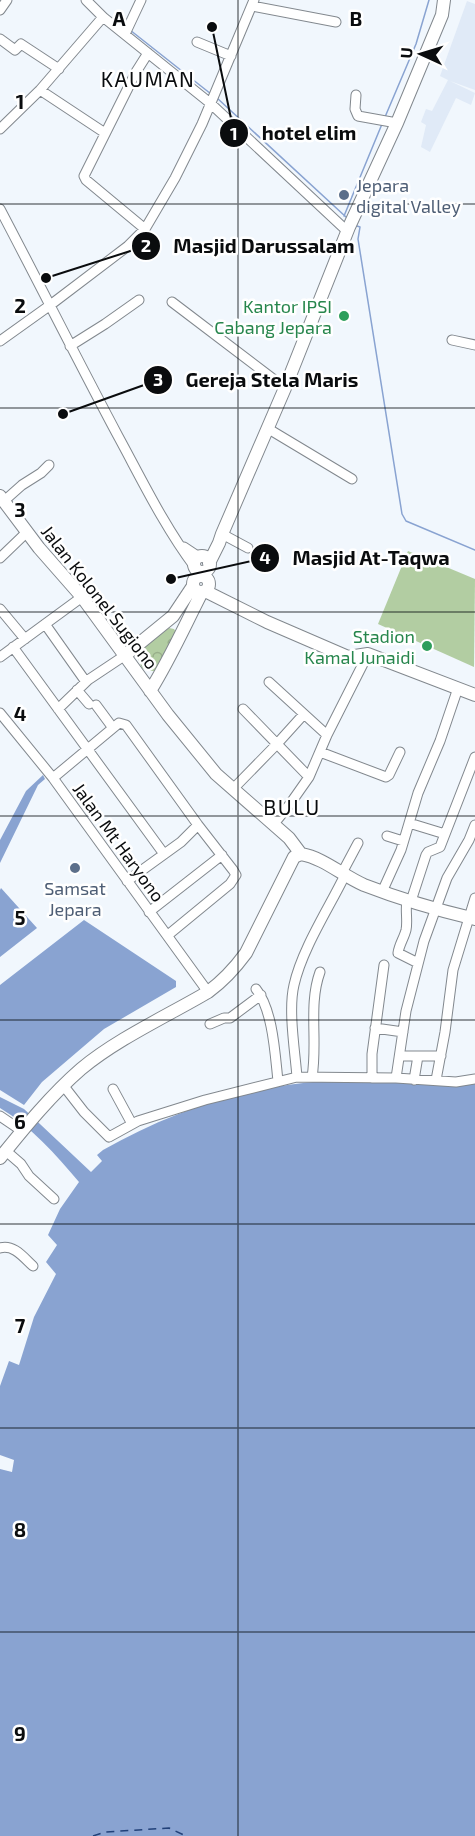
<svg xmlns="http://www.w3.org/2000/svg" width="475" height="1836" viewBox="0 0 475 1836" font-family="'Exo 2',sans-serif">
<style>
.built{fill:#e0eaf7}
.grass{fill:#b2cda2}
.forest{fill:url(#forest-crowns)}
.water{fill:#89a3d1}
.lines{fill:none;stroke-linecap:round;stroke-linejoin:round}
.stream{stroke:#89a3d1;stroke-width:1.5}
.ferry{stroke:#224179;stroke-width:1.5;stroke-dasharray:8 6;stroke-linecap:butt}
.minor-casing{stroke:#82888e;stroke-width:11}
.major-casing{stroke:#82888e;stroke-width:14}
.minor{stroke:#fff;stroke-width:9}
.major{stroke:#fff;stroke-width:12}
.grid{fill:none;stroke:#0a0c0e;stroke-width:1.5;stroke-opacity:0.55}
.service-dot{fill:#5c6f8a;stroke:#fff;stroke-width:2}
.leisure-dot{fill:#2e9e5b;stroke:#fff;stroke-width:2}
.labels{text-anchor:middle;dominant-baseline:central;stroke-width:5;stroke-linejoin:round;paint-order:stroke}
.service-label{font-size:18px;fill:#4e5e75;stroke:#fff;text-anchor:start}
.leisure-label{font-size:18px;fill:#27864d;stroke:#fff;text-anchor:end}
.street-label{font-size:18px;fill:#0a0c0e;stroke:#fff}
.quarter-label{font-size:21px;letter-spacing:1.5px;fill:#0a0c0e;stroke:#fff}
.grid-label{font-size:20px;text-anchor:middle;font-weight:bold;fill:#0a0c0e;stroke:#fff;stroke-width:5;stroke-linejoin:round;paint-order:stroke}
.leader{fill:none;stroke:#0a0c0e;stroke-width:2}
.callout-dot{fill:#0a0c0e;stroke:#fff;stroke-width:2}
.mark-label{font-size:18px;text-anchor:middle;font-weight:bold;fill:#fff}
.callout-label{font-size:20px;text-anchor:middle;font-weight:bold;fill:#0a0c0e;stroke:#fff;stroke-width:5;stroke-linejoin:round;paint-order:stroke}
</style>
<defs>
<pattern id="forest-crowns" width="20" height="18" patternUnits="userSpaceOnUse" patternTransform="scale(1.5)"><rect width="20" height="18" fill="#b2cda2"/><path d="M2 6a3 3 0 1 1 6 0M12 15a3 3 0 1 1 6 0" fill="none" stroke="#98af8a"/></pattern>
</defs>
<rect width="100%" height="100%" fill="#f1f7fd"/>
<path class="built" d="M467,1L475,4V90L450,81L475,93L471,105L456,98L430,152L421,147L426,125L421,122L426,109L432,111L448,80L440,76Z"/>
<path class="grass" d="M408,551L475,579L474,667L378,624Z"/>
<path class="forest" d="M169,628L174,629L176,632L159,671H148L142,668L137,657L138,650Z"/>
<path class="water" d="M43,775L45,779L38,785L0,863V840L26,791Z
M1,888L37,928L0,957V890Z
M84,920L176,981V987L104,1029L42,1082L24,1105L0,1090V985Z
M325,1081L475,1083V1836H0V1469L12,1472L14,1460L0,1455V1386L9,1361L19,1365L34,1317L56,1274L46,1262L57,1245L48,1235L60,1209L79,1182C55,1154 32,1127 0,1108V1097L24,1109L91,1172L102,1161L97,1155L103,1150C171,1111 247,1086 325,1081Z"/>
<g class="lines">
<path class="stream" d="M130,30L211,94
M217,98L346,217
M385,117L416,44L429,0
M344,216L382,124
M357,226L360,227L358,239L402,514L406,521L475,550"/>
<path class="ferry" d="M93,1836L105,1832L169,1828L186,1836"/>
<g class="minor-casing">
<path id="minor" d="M86,0L103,17L210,103L347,231
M252,6L336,22
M0,10L7,0
M125,34L141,0
M0,39L15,50L21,44L59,69
M197,42L231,56
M40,90L105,133
M356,95L355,109L358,116L397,123
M0,129L40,90L103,17
M0,209C40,285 78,361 118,436C142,480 164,526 194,566
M145,229L86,180L84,176L136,72L148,53
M172,302L285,388
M452,340L475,345
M0,341L49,306L128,246L145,229L175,178L202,124L254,0
M70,346L105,324L139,300
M267,428L352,479
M4,501L22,485L41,473L49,465
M222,534L248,548
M184,547L199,557
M0,558L27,532
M0,609L25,639
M45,624L86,682
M13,647L164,854
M0,657L82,597
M269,682L327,735
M77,690L89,704
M96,705L113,728
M58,709L88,680L124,656
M243,709L309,777
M0,713L53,778L208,992
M320,752L386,777L389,775L400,752
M53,778L119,723L126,725L198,825L233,870L236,875L230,884L168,935
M233,789L276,745L304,714
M409,823L445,834
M273,825L290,804L309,777L327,735L368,654
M387,836L403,841
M342,873L358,843
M127,881L181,842L198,825
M382,892L401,850L418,793L440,741L458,688
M407,900C405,910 408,921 406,930C404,938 399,945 398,953L418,963
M411,901L426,855L428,852L440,847L475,757
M149,912L222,855
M256,989C273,1010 275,1054 278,1081
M210,1024L224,1018H230L261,995
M375,1028L403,1032
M400,1056H441
M297,1077C295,1051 288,1010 294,985C302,949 329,908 345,875
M312,1077C318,1042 308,1005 320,972
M372,1078V1054L384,965
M396,1078L406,1011L424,941L447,878L469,840L475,825
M414,1080L418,1056
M436,1080L445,1032L453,970L475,898
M63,1085L84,1112L109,1137L138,1121L205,1100L297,1077L396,1078L456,1082L475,1079
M113,1089L132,1124
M0,1116L22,1131
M6,1151L21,1164L29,1176L54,1199
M0,1248C14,1244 24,1258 33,1266"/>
</g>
<g class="major-casing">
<path id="major" d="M0,496L39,548L82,597L168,715L216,774L289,838L301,854
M194 564a8 8 0 1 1 16 0a8 8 0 1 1-16 0Z
M209,563L219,543L222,534L285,388L349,227L397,123L442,15L444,0
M193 584a8 8 0 1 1 16 0a8 8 0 1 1-16 0Z
M205,591L267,622L348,657L368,654L475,695
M124,656L173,616L193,586
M150,691C170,659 185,625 202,592
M301,854C324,858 343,876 364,885C400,899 437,910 475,919
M0,1158C25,1127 51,1095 81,1069C117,1039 167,1016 208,992C223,981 235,968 246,953L294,857L301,854"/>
</g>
<use href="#minor" class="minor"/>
<use href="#major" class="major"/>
</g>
<path class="grid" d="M238,0V1836M0,204H475M0,408H475M0,612H475M0,816H475M0,1020H475M0,1224H475M0,1428H475M0,1632H475"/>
<g class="service-dot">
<circle cx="344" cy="195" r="6"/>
<circle cx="75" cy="868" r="6"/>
</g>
<g class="leisure-dot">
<circle cx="344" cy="316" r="6"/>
<circle cx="427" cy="646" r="6"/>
</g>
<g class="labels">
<g class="service-label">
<text x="356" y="185">Jepara<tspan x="356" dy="21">digital Valley</tspan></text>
<text x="75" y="888" text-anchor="middle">Samsat<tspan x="75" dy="21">Jepara</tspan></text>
</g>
<g class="leisure-label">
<text x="332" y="306">Kantor IPSI<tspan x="332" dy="21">Cabang Jepara</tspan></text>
<text x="415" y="636">Stadion<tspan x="415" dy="21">Kamal Junaidi</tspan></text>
</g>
<g class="street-label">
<text transform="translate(100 597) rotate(52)">Jalan Kolonel Sugiono</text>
<text transform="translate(119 842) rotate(54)">Jalan Mt Haryono</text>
</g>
<g class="quarter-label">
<text x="148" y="78">KAUMAN</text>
<text x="292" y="806">BULU</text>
</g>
</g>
<g class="grid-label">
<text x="119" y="26">A</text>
<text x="356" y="26">B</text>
<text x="20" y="109">1</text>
<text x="20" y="313">2</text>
<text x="20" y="517">3</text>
<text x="20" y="721">4</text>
<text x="20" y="925">5</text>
<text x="20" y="1129">6</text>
<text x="20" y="1333">7</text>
<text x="20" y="1537">8</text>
<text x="20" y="1741">9</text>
</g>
<path class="leader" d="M212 27L234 133M46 278L146 246M63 414L158 380M171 579L265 558"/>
<g class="callout-dot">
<circle cx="212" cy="27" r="6"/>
<circle cx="46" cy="278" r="6"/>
<circle cx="63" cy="414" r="6"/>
<circle cx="171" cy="579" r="6"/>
<circle cx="234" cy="133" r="15"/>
<circle cx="146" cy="246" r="15"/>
<circle cx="158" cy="380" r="15"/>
<circle cx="265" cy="558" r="15"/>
</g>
<g class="mark-label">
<text x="234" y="140">1</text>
<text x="146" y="252">2</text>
<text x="158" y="386">3</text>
<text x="265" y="564">4</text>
</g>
<g class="callout-label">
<text x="309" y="140">hotel elim</text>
<text x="264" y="253">Masjid Darussalam</text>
<text x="272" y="387">Gereja Stela Maris</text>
<text x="371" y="565">Masjid At-Taqwa</text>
</g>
<g transform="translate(421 54) rotate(274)" stroke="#ffffff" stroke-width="4.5" paint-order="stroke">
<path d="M0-4.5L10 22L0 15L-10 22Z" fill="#0a0c0e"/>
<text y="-9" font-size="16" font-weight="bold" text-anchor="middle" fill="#0a0c0e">U</text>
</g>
</svg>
